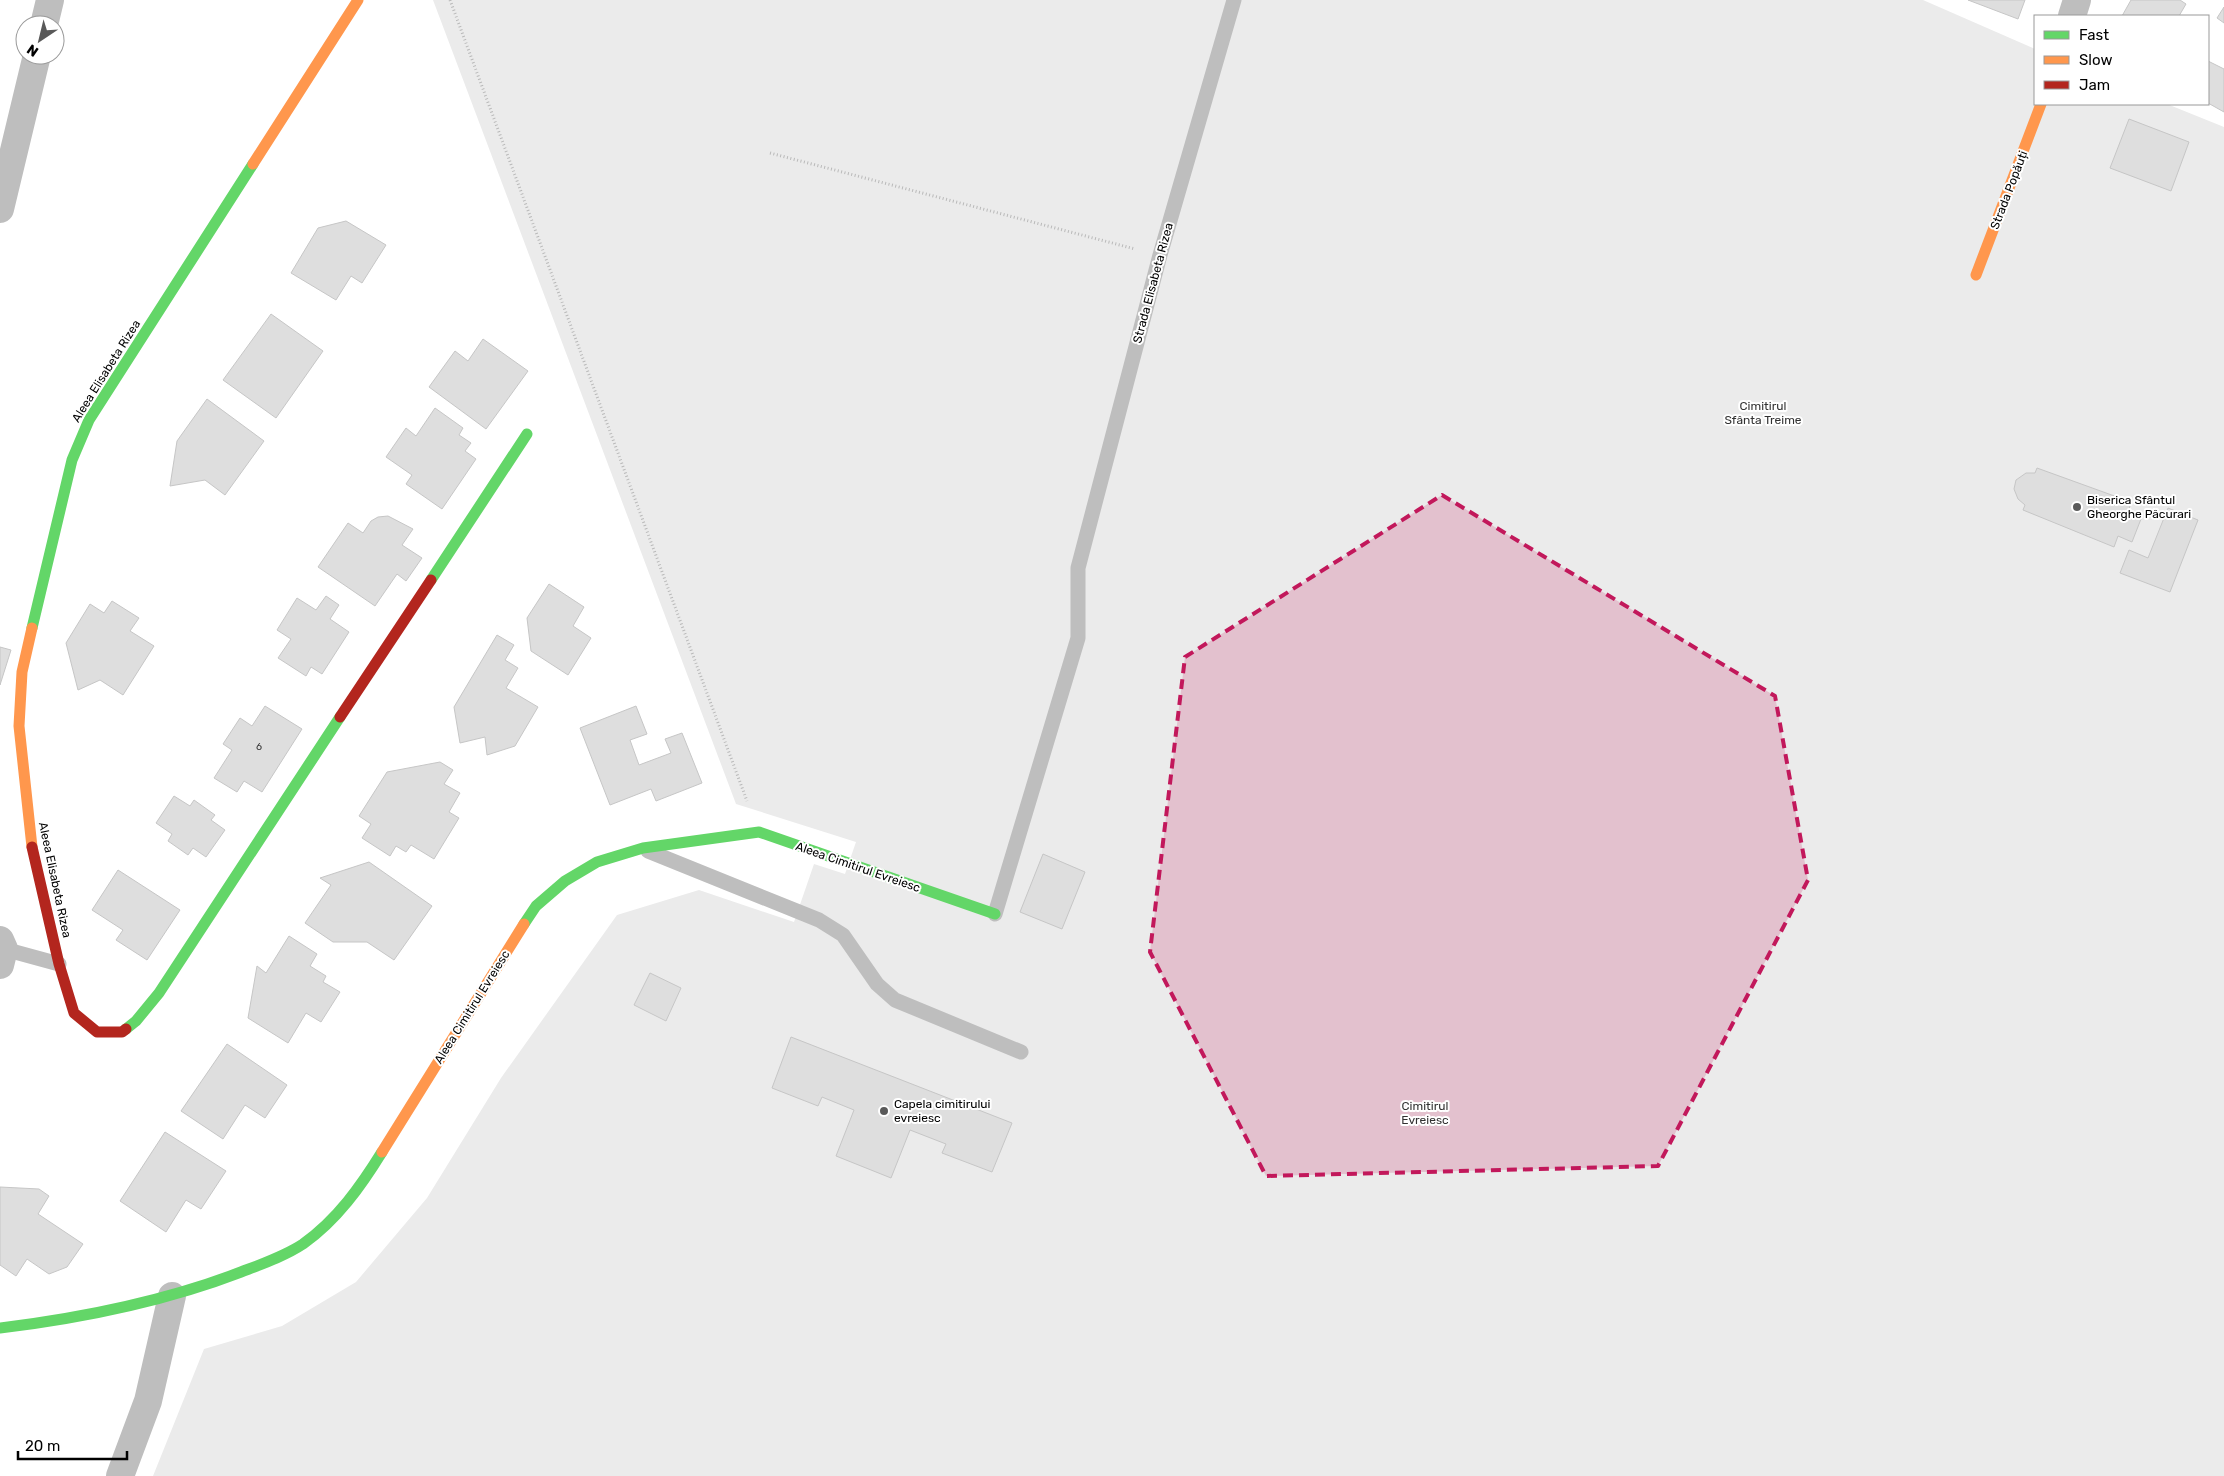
<svg xmlns="http://www.w3.org/2000/svg" width="2224" height="1476" viewBox="0 0 2224 1476" font-family="Rubik,sans-serif">
<style>
.green{fill:#ebebeb}
.building{fill:#dedede;stroke:#c6c6c6}
.lines{fill:none;stroke-linecap:round;stroke-linejoin:round}
.path{stroke:#b9b9b9;stroke-width:3;stroke-dasharray:1 2.5;stroke-linecap:butt}
.lane{stroke:#bebebe;stroke-width:15}
.street{stroke:#bebebe;stroke-width:28}
.fast{stroke:#63d668;stroke-width:11}
.slow{stroke:#ff974d;stroke-width:11}
.jam{stroke:#b3261e;stroke-width:11}
.marked{fill:#c2185b;fill-opacity:0.2;stroke:#c2185b;stroke-width:4;stroke-dasharray:10 6;stroke-linejoin:round}
.poi-dot{fill:#595959;stroke:#fff;stroke-width:2}
.labels{text-anchor:middle;dominant-baseline:central;stroke-width:4;stroke-linejoin:round;paint-order:stroke}
.number-label{font-size:10px;fill:#383838}
.street-label{font-size:12px;fill:#000;stroke:#fff}
.park-label{font-size:12px;fill:#313131;stroke:#fff}
.poi-label{font-size:12px;fill:#000;stroke:#fff;text-anchor:start}
</style>
<rect width="100%" height="100%" fill="#fff"/>
<path class="green" d="M433,0H1923L2035,49V104H2167L2224,127V1476H153L204,1349L282,1326L356,1282L427,1198L501,1078L617,915L699,890L794,922L814,864L845,874L856,842L736,804Z"/>
<path class="building" d="M1968,0H2025L2018,19Z
M2131,0H2180L2186,4L2179,16H2122Z
M2224,7V23L2217,18Z
M2208,61L2224,69V112L2208,103Z
M2129,119L2189,142L2171,191L2110,168Z
M346,221L386,245L362,283L351,276L336,300L291,273L318,228Z
M271,314L323,351L276,418L223,380Z
M483,339L528,371L486,429L429,387L455,351L468,361Z
M207,399L264,441L225,495L205,480L170,486L177,441Z
M435,408L463,428L459,435L471,443L465,451L476,459L442,509L406,484L412,475L386,457L406,428L416,436Z
M2037,468L2131,502L2128,513L2141,519L2132,542L2118,536L2114,547L2023,510L2025,505L2018,499L2014,489L2016,480L2026,473H2035Z
M2168,508L2198,520L2170,592L2120,573L2129,550L2148,558Z
M388,516L413,529L402,545L422,558L406,581L397,574L375,606L318,567L348,523L363,533L371,521L378,517Z
M549,584L584,607L573,626L591,638L568,675L531,651L527,618Z
M326,596L339,605L330,619L349,632L322,674L311,667L306,676L278,658L291,639L277,630L297,598L316,610Z
M112,601L139,618L130,631L154,646L123,695L100,680L78,690L66,643L90,604L104,613Z
M497,635L514,645L505,660L518,668L506,688L538,707L515,746L487,755L485,737L460,743L454,707Z
M0,647L11,650L0,685Z
M265,706L302,729L262,792L244,781L237,792L214,778L232,750L223,744L240,718L252,726Z
M636,706L647,734L630,740L639,765L671,753L665,739L682,733L702,783L656,801L651,789L610,805L580,728Z
M440,762L453,770L444,784L460,793L449,812L459,818L434,859L411,845L406,852L396,846L390,856L362,838L371,824L359,816L387,772Z
M174,796L190,806L194,800L215,815L211,820L225,830L206,857L193,848L188,855L168,841L172,834L156,823Z
M1043,854L1085,872L1062,929L1020,912Z
M369,862L432,906L394,960L367,942H333L305,923L331,885L320,878Z
M118,870L180,910L147,960L116,940L123,930L92,910Z
M289,936L317,954L310,966L326,976L323,982L340,992L321,1022L306,1013L288,1043L248,1018L257,966L266,973Z
M650,973L681,988L666,1021L634,1005Z
M791,1037L1012,1123L992,1172L942,1153L946,1144L910,1130L891,1178L836,1156L854,1110L822,1097L818,1106L772,1088Z
M227,1044L287,1085L265,1118L245,1105L223,1139L181,1111Z
M165,1132L226,1171L201,1209L186,1200L166,1232L120,1201Z
M0,1187L39,1189L49,1196L38,1214L83,1244L67,1267L49,1274L27,1259L16,1276L0,1265Z"/>
<g class="lines">
<path class="path" d="M450,0L747,801
M770,153L1135,249"/>
<path class="lane" d="M648,851L819,920L843,935L877,984L895,1000L1021,1052
M995,914L1078,638V568L1160,255L1234,0
M4,949L59,964"/>
<path class="street" d="M2072,16L2077,0
M44,25L50,0
M0,209L37,55
M0,940L4,949L0,965
M120,1476L148,1401L172,1296"/>
<path class="fast" d="M431,580L527,434
M32,628L72,460L89,420L253,164
M524,924L536,906L565,881L597,862L643,848L759,832L995,914
M126,1029L136,1021L159,993L340,717
M0,1328C82,1318 163,1302 241,1272C262,1264 285,1256 303,1244C337,1220 361,1186 382,1152"/>
<path class="slow" d="M253,164L358,0
M1976,275L2041,104
M32,847L19,726L22,672L32,628
M382,1152L524,924"/>
<path class="jam" d="M340,717L431,580
M32,847L59,964L74,1013L97,1032H122L126,1029"/>
</g>
<path class="marked" d="M1442,495L1775,696L1808,880L1658,1166L1266,1176L1150,952L1185,657Z"/>
<g class="poi-dot">
<circle cx="2077" cy="507" r="5"/>
<circle cx="884" cy="1111" r="5"/>
</g>
<g class="labels">
<g class="number-label">
<text x="259" y="747">6</text>
</g>
<g class="street-label">
<text transform="translate(2009 190) rotate(-69)">Strada Popăuți</text>
<text transform="translate(1153 283) rotate(-75)">Strada Elisabeta Rizea</text>
<text transform="translate(106 371) rotate(-58)">Aleea Elisabeta Rizea</text>
<text transform="translate(858 867) rotate(19)">Aleea Cimitirul Evreiesc</text>
<text transform="translate(55 880) rotate(78)">Aleea Elisabeta Rizea</text>
<text transform="translate(472 1007) rotate(-58)">Aleea Cimitirul Evreiesc</text>
</g>
<g class="park-label">
<text x="1763" y="406">Cimitirul<tspan x="1763" dy="14">Sfânta Treime</tspan></text>
<text x="1425" y="1106">Cimitirul<tspan x="1425" dy="14">Evreiesc</tspan></text>
</g>
<g class="poi-label">
<text x="2087" y="500">Biserica Sfântul<tspan x="2087" dy="14">Gheorghe Păcurari</tspan></text>
<text x="894" y="1104">Capela cimitirului<tspan x="894" dy="14">evreiesc</tspan></text>
</g>
</g>
<rect x="2034" y="15" width="175" height="90" fill="#ffffff" stroke="#999999"/>
<rect x="2044" y="31" width="25" height="8" fill="#63d668" stroke="#999999"/>
<text x="2079" y="40" font-size="15" fill="#000000">Fast</text>
<rect x="2044" y="56" width="25" height="8" fill="#ff974d" stroke="#999999"/>
<text x="2079" y="65" font-size="15" fill="#000000">Slow</text>
<rect x="2044" y="81" width="25" height="8" fill="#b3261e" stroke="#999999"/>
<text x="2079" y="90" font-size="15" fill="#000000">Jam</text>
<g transform="translate(40 40) rotate(215)"><circle r="24" fill="#ffffff" stroke="#999999"/>
<path d="M0-4L9 19L0 12L-9 19Z" fill="#595959"/>
<text y="-8" font-size="14" font-weight="bold" text-anchor="middle" fill="#000000">N</text>
</g>
<path d="M18 1451v8h109v-8" fill="none" stroke="#000000" stroke-width="2.5"/>
<text x="25" y="1451" font-size="15" fill="#000000" stroke="#ffffff" stroke-width="4" paint-order="stroke">20 m</text>
</svg>
